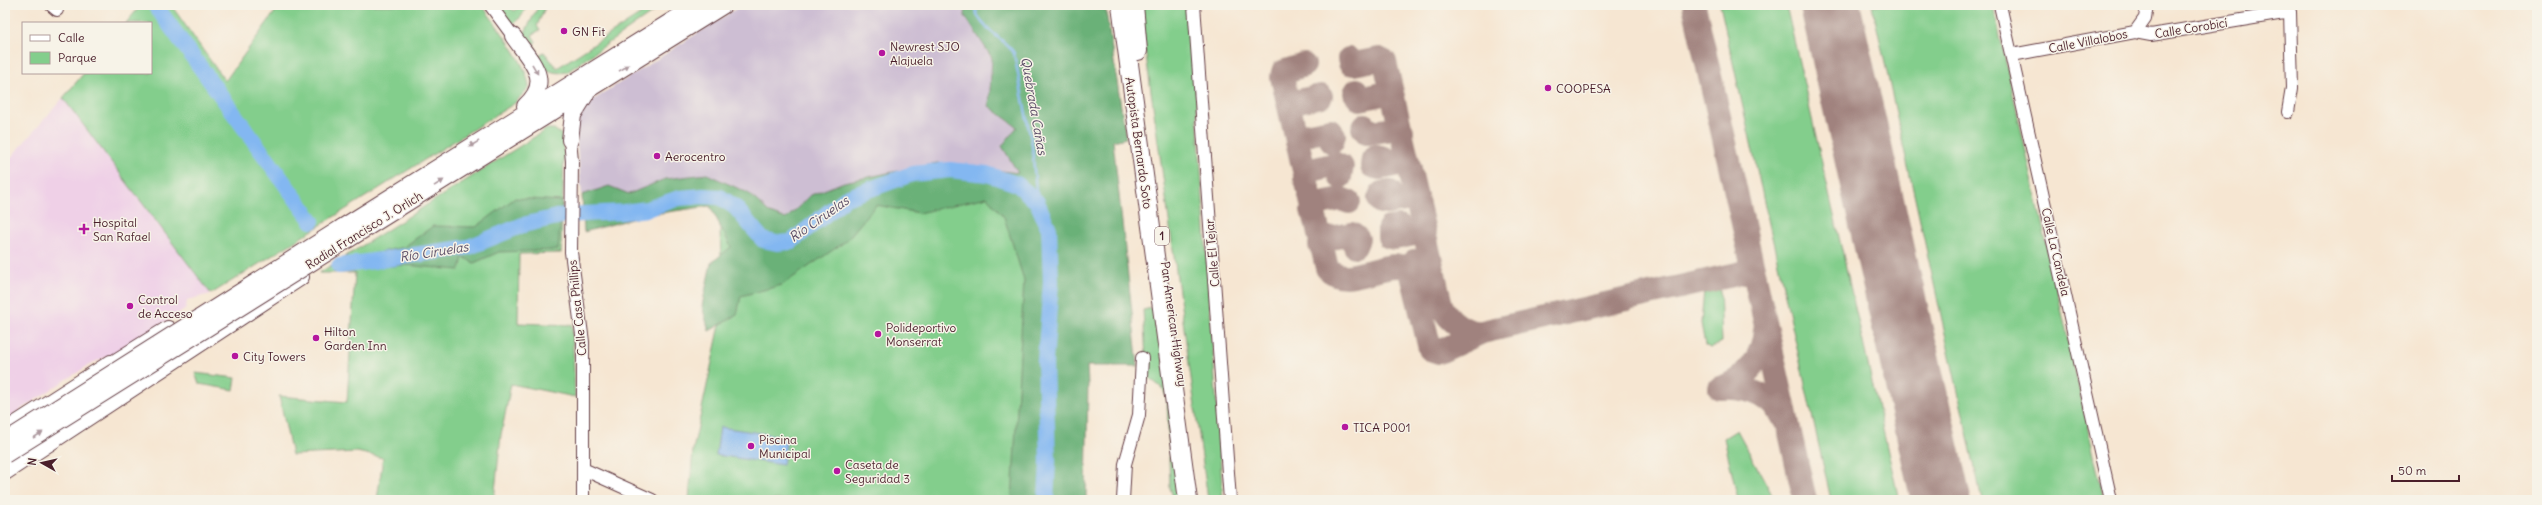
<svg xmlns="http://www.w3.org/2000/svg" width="2542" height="505" viewBox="0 0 2542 505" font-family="Delius,sans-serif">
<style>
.built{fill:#efd0e7}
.industrial{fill:#cdbed3}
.green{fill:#83ce8c;stroke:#66765c}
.forest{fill:#6ab178;stroke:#5a6852}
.water{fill:#83b7f1;stroke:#666b8e}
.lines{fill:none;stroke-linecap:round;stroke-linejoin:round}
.stream{stroke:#83b7f1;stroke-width:2.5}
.river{stroke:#83b7f1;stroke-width:16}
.taxiway{stroke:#a0827e;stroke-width:24}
.runway{stroke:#a0827e;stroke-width:60}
.minor-casing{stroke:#643d44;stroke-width:14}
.major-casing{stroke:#643d44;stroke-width:18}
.highway-casing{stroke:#643d44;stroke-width:20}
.minor{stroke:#fff;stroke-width:12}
.major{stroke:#fff;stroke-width:16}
.highway{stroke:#fff;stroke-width:18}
.major-bridge-casing{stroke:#643d44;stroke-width:18;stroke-linecap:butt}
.major-bridge{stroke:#fff;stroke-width:16}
.oneway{fill:#ae9aa0}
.poi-dot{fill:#b5179e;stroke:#f7f3e8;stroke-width:1.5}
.labels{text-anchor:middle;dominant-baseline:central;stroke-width:3;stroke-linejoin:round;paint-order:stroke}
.shield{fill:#f7f3e8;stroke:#7e5f64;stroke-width:1}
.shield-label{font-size:11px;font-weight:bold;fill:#4a1f2b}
.street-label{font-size:12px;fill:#4a1f2b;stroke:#f7f3e8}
.poi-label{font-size:12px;fill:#4a1f2b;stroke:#f7f3e8;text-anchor:start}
.water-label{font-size:13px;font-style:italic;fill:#5b4d66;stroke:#f7f3e8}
</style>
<rect width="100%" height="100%" fill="#f7f3e8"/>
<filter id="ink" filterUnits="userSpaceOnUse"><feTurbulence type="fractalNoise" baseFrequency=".025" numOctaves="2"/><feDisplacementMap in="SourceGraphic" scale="8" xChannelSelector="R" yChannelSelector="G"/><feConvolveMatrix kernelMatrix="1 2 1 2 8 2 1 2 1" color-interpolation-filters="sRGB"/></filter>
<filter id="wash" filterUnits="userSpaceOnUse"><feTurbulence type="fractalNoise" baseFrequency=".012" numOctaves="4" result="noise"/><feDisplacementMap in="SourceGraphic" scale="16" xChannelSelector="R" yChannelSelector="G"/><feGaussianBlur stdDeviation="0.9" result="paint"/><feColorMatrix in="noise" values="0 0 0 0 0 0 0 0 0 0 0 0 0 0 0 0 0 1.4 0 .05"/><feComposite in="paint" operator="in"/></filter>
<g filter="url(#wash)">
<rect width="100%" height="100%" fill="#f6e6d2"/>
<path class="built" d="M63,98L211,294L187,300L186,309L118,352L92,363L15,413L11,421L5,425V164Z"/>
<path class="industrial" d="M742,5H966L965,16L992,58L989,106L1017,127L1018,173L937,163L782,223L718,185L597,202L582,195L575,125L582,107Z"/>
<path class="green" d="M141,5H171L225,81L280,5H482C496,26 527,62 529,87L515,103L211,294L63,98L84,73H151V23H126Z
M497,5H505L515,11L519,5H528L521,17L510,26Z
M539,5H546L537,26L540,30L532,35L536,42L533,44L539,55L544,52L557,68L655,5H663L567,72C541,77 535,56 522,38Z
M1139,5H1190L1223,500H1208Z
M1720,5H1786L1899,500H1831Z
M1872,5H1993L2104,500H1982Z
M547,129H554L561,134L564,154L561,253L519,254L518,323L572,325L575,397L511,384L501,435L494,500H377L383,458L357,452L292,455L279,396L347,402L355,273H319Z
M910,185L1024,199L1038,500H689L693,450L723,311L719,203L757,244Z
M1720,287L1722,342L1710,348L1705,345L1701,323L1704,290Z
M1156,307L1183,500H1174L1170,488L1167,400L1163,389L1147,376L1143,310Z
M195,373L236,378L234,390L199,384Z
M1737,430L1775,500H1738L1724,438Z"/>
<path class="forest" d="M966,5H1105L1126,138L1113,141L1138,366H1087L1088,384L1086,500H1012L1024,280L1004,217L987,197L919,213L876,205L846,241L782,285L741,296L737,315L709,331L702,306L711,263L731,247L710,206L646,215L584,232L582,195L609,186L629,194L665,179L707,174L748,193L770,213L786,219L811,195L844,182L937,163L1018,173L1002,146L1017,127L989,106L992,58L965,16Z
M515,198L562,201L558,250L499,252L474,263L463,257L460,270L404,265L358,269L354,258L404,247L433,226L476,227Z"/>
<path class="water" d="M720,427L787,437L783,465L716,455Z"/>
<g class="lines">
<path class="stream" d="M975,5C976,27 1003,37 1014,53L1032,145L1037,202"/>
<path class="river" d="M155,5L312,221
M339,266L469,247L523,225L565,215L624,212L647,209L679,198L703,196L720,197L735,207L763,240L777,243L791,242L846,198L912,174L950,170L987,174L1017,184L1037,202L1049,229L1051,282L1045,361L1048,462L1046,500"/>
<path class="taxiway" d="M1694,5L1805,500
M1349,59L1350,63L1354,64L1379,59L1385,62L1441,305C1448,320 1465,334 1482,332L1746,272L1755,276
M1304,65L1283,72L1282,77L1327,268C1354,297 1401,233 1437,292
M1357,90L1355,93L1360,99L1387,93L1393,97
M1289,107L1294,102L1321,96
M1365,125L1363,128L1367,133L1394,129L1402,131
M1297,142L1304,135L1330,130L1334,135L1332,142
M1384,158L1376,156L1373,159L1372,166L1380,168L1403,163L1410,168
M1305,178L1308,171L1336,164L1342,167L1340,177
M1390,192L1382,193L1379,199L1381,202L1388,203L1411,199L1418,204
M1312,211L1316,204L1341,199L1349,202
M1400,227L1389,228V237L1395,238L1419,233L1425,237
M1320,245L1326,239L1352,234L1358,239L1355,246
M1414,261L1411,271L1430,349L1439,352L1482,332
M1720,388C1748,379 1762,359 1765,330
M1720,388C1748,386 1773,395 1785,421"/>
<path class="runway" d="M1830,5L1941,500"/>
</g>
</g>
<g filter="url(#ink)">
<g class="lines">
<g class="minor-casing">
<path id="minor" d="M51,5L57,10
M490,5L513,36
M1194,5L1230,500
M2000,5L2111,500
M2135,32L2151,35L2290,12L2292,88L2288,112
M2012,55L2135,32L2145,18L2147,5
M570,140L572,161L571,252L583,342V500
M583,469L652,500
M1123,500L1125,464L1139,415L1142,358"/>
</g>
<g class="major-casing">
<path id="major" d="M513,36C530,61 554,80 525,106
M570,140L573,115L586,94
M341,228L697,5
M349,239L724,5
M113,386L106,372L109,366L168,329
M72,388L111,363
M5,431L72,388H80L91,400
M5,472L301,277"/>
</g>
<g class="highway-casing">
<path id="highway" d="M1121,5L1188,500
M1134,5L1138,51"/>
</g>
<use href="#minor" class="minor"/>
<use href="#major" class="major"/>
<use href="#highway" class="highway"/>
<g class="major-bridge-casing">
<path id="major-bridge" d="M5,441L341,228
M5,455L349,239"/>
</g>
<use href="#major-bridge" class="major-bridge"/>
</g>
<defs><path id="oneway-solid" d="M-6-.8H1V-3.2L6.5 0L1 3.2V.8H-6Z"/></defs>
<g class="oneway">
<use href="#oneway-solid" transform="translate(624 68) rotate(-32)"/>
<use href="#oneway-solid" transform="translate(535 69) rotate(60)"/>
<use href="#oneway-solid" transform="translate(474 144) rotate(148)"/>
<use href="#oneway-solid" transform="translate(439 183) rotate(-32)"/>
<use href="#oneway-solid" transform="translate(38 435) rotate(-32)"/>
</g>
</g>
<g class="poi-dot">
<circle cx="564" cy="31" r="4"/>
<circle cx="882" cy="53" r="4"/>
<circle cx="1548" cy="88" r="4"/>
<circle cx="657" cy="156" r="4"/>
<path d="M82 223h4v4h4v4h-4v4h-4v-4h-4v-4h4z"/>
<circle cx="130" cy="306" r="4"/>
<circle cx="878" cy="334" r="4"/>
<circle cx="316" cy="338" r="4"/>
<circle cx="235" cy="356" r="4"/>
<circle cx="1345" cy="427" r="4"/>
<circle cx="751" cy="446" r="4"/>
<circle cx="837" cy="471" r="4"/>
</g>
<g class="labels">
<rect class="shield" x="1155" y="227" width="14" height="18" rx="3"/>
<g class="shield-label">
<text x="1162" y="236">1</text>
</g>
<g class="street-label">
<text transform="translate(2191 28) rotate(-9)">Calle Corobicí</text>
<text transform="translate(2088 41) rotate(-11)">Calle Villalobos</text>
<text transform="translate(1139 143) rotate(82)">Autopista Bernardo Soto</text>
<text transform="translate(364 230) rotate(-32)">Radial Francisco J. Orlich</text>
<text transform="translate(2056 252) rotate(77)">Calle La Candela</text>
<text transform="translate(1212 253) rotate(-95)">Calle El Tejar</text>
<text transform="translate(577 308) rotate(-96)">Calle Casa Phillips</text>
<text transform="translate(1174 324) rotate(82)">Pan American Highway</text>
</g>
<g class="poi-label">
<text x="572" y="31">GN Fit</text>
<text x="890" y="46">Newrest SJO<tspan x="890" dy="14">Alajuela</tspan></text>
<text x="1556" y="88">COOPESA</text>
<text x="665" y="156">Aerocentro</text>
<text x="93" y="222">Hospital<tspan x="93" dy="14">San Rafael</tspan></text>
<text x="138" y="299">Control<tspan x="138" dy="14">de Acceso</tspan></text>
<text x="886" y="327">Polideportivo<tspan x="886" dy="14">Monserrat</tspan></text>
<text x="324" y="331">Hilton<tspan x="324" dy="14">Garden Inn</tspan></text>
<text x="243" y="356">City Towers</text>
<text x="1353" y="427">TICA P001</text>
<text x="759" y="439">Piscina<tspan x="759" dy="14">Municipal</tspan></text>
<text x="845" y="464">Caseta de<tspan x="845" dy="14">Seguridad 3</tspan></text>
</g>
<g class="water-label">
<text transform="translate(1034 106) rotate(80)">Quebrada Cañas</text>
<text transform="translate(819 219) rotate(-35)">Río Ciruelas</text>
<text transform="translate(434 252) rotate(-9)">Río Ciruelas</text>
</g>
</g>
<rect width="2542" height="505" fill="none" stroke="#f7f3e8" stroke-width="20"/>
<rect x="22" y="22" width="130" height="52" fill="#f7f3e8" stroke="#b29e9c"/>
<rect x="30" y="35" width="20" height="6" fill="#ffffff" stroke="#b29e9c"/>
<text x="58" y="42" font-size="12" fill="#4a1f2b">Calle</text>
<rect x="30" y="52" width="20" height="12" fill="#83ce8c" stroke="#b29e9c"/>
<text x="58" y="62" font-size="12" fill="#4a1f2b">Parque</text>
<g transform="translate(42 463) rotate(278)" stroke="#f7f3e8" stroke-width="3" paint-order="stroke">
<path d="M0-3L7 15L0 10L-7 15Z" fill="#4a1f2b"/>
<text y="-6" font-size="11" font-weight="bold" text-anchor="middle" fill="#4a1f2b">N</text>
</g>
<path d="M2392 475v6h67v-6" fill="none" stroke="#4a1f2b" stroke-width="2"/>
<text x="2398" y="475" font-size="12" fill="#4a1f2b" stroke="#f7f3e8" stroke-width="3" paint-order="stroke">50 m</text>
</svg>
